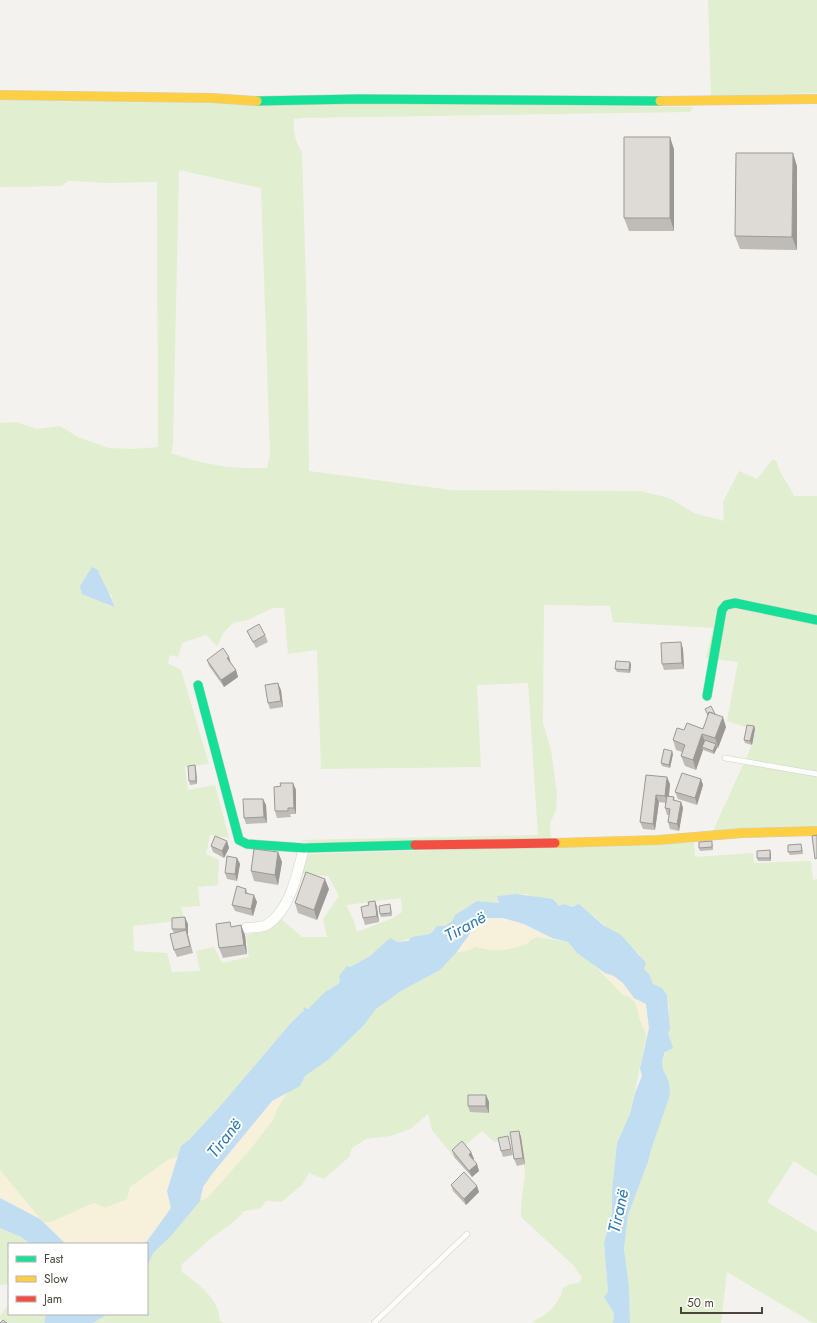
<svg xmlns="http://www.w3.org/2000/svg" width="817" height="1323" viewBox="0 0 817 1323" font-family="Jost,sans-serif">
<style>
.green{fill:#e1eecf;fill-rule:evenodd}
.sand{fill:#f7f0da}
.water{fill:#c0ddf1}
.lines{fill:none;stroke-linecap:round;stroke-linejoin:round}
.lane-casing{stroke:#d2d0cb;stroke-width:6}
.street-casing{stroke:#d2d0cb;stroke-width:11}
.fast-casing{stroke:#d3cfc5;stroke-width:10}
.slow-casing{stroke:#d3cfc5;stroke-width:10}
.jam-casing{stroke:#d3cfc5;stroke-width:10}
.lane{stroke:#fdfdfc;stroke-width:5}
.street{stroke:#fdfdfc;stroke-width:10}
.fast{stroke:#16e098;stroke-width:9}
.slow{stroke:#ffcf43;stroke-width:9}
.jam{stroke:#f24e42;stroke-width:9}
.wall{fill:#bfbcb8}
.shaded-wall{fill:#9b9996}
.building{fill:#dedbd6;stroke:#9b9996}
.labels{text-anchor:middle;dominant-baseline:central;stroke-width:4;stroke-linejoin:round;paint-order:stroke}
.water-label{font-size:17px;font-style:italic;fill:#2e7ab2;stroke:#fff}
</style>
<rect width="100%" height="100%" fill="#f4f2ee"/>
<path class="green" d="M708,0H817V93L711,96Z
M0,99L693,107L690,112L302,118L294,119C293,133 295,141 302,152L307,317L309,471L451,490L640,491L669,498L694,513L724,521L723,502L739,471L757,479L773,459L777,462C777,470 790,486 794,496H817V827L713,831L752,745L755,730L727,721L738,662L706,658L713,628L613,622L610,606L544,605L543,723L551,750L557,794L556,809L550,824L551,841L313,843L299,840L538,835L528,683L477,685L481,767L321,769L317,650L288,654L284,608H273L248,620L233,623L224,632L217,646L206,635L182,643L178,657L170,655L168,663L181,670L209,764L185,767L188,790L215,785L229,838L210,835L206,854L219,860L218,885L198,887L200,906L181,907L185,920L133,926L134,951L167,953L172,972L200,971L196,951L214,947L222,963L249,957L246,935L266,930L281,919L302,937H327L323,919L339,896L328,876L302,874L309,854L694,842L695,857L753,853L754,863L811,861L813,880L817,879V1176L794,1161L767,1202L817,1232V1323H813L727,1272L721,1323H630L629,1287L624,1249L628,1215L648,1162L651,1150L670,1095L669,1082L663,1069L662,1061L671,1042L668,1033L669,1008L667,995L662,988L653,984L649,974L644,969L640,955L579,904L572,907L564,904L559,906L553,899H540L526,894L497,896L499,903L477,901L455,915L452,921L445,926L433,929L430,934L397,942L390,939L370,956L350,967L337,986L330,988L323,994L312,1006L304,1010L290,1024L222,1104L189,1140L181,1146L178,1156L168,1160L130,1187L127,1199L105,1208L94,1203L51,1222H43L0,1170V423L16,422L37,429L60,426L78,437L109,448L132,449L158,447L157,182L109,183L68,181L62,186L0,187ZM179,170L261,188L270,455L267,468C231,469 205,465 171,453L173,444ZM98,570L106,589L112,596L111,607L100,601ZM401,898L402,912L393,918L357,932L354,921L346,905Z
M537,937L568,942L577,953L592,963L613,984L632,999L638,1007L640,1020L646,1030V1038L630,1114L617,1143L612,1190V1213L604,1243L609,1305L614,1313L613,1323H532C536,1318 541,1318 546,1314C554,1308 561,1298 563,1288L570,1284L579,1283L582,1278L574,1266L521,1217V1205L525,1174L521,1137L494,1142L482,1131L453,1156L432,1130L428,1114L410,1129L391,1136L366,1139L352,1148L349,1157L324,1179L309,1173L302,1185L281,1202L266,1201L261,1208L244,1211C235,1223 221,1230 210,1239C200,1248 191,1257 181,1265L182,1272C198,1284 219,1298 220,1321L224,1323H93L108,1314H147V1267L152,1253L171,1236L200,1201L207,1198L237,1164L273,1120L278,1107L288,1092L299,1086L305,1076L328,1060L364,1025L376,1009L401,991L440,970L456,953L476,947L530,940Z
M0,1228L21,1237L31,1244H9V1284L0,1285Z
M9,1304V1314H46L44,1322L46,1323H4L0,1319V1316Z"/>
<path class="sand" d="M486,918C512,918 529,926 552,938L537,937L530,940L528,944C507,950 497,953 476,947L464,952L461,950L456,953L471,932Z
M592,963L605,973L614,976L623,983L634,998L646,1003L649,1028L646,1038C646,1031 642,1027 640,1020C636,1007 638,999 623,995Z
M288,1092L278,1107L273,1120L249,1151L207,1198L200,1201L203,1187L212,1174L249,1127L272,1101Z
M178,1156L167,1191L171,1208L145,1244H66L43,1222H51L94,1203L105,1208L127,1199L130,1187L168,1160Z
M0,1170L40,1219L0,1198Z"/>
<path class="water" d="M92,567L98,570C103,584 111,594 114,607L82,594L80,586Z
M516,894L553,899L559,906L564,904L572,907L579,904L603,925L621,935L646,963L644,969L649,974L653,984L662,988L667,995L670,1029L668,1033L673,1048L665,1052L662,1061L663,1069L669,1082L670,1095L651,1150L648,1162L628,1215L624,1249L629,1287L630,1323H613L614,1313L604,1297L608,1292L607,1279L604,1243L612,1213V1190L617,1143L630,1114L635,1093L642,1076L640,1068L649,1028L646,1004L634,998L623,983L614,976L605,973L577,953L568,942L552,938L524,924L503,918H486L471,932L456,953L440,970L401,991L376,1009L364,1025L328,1060L305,1076L300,1086L272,1101L212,1174L203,1187L200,1201L171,1236L153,1253L147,1267V1244H145L171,1208L167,1191L181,1146L189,1140L222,1104L290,1024L304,1010L303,1007L308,1009C314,1004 318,998 324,993C329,988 336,987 340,982L339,976L347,966L350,967L370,956L390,938L397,942L408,941L412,937L430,934L437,926H445L452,921L455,915L477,901L499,903L497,896Z
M0,1198L40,1219L66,1244H31L21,1237L0,1228Z
M46,1314H108L93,1323H46L44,1322Z"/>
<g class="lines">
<g class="lane-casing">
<path id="lane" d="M725,758L817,774
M374,1323L467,1234"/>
</g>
<g class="street-casing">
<path id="street" d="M246,928C253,927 263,928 268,924C291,909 297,873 304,848"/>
</g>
<g class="fast-casing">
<path id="fast" d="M257,101L358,99L660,101
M198,685L239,840L247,844L304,848L415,845
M707,696L722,610L726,605L735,603L817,620"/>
</g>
<g class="slow-casing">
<path id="slow" d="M0,95L212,98L257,101
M660,101L817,99
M555,843L658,840L742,833L817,831"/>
</g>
<g class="jam-casing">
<path id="jam" d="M415,845L555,843"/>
</g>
<use href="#lane" class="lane"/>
<use href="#street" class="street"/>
<use href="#fast" class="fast"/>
<use href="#slow" class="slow"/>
<use href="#jam" class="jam"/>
</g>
<path class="wall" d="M674,149V231H629L624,218Z
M797,166V250L740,249L735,236Z
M247,631L265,635L268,642L256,648L250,637Z
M681,642L683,649L684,669L664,670L662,664Z
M207,660L231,663L236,670L238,677L224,687L209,666Z
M630,662L631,665L630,673L617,672L615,669Z
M281,690L283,707L270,709L268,703Z
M715,714L726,727L718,748H717L714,754L703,750L696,770L685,766L681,756L682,752L676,750L673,740L684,730L703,729Z
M754,726L755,729L752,745L745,743L744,740Z
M673,754L670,768L662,766L661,763Z
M195,765L196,769L197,784L190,785L189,781Z
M646,775L670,784L669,796L674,797L675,801L681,802L683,808L679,831L670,829L668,822L669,815H667L665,808L666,803L659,802L655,830L643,829L640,822Z
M701,779L703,785L697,805L678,799L675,792Z
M293,783L296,790V814H290L291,817L277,818L275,811L281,786Z
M263,799L266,805L267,823L246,824L244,818Z
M227,841L229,848L224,858L213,852L211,846Z
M713,844V850L700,851L699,848Z
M801,844L802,848L803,854L790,855L788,852Z
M278,852L282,862L278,885L254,881L251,871Z
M771,854V861H758L757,858Z
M237,858L240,864L237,881L227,879L225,873Z
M246,889L248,894L257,902L253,916L235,911L232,905Z
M329,889L317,920L298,913L295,903Z
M375,901L377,907L379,922L365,925L363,918L369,905Z
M391,907L392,916L381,917L380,914Z
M188,924V935L193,953L177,957L174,950V933L172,929Z
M245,935L247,954L223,958L219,948Z
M486,1095L489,1102V1113L470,1112L468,1106Z
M519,1131L521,1137L525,1164L517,1166L514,1159Z
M510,1143L513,1155L503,1157L501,1151Z
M452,1150L471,1152L474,1159L473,1160L477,1164L479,1171L472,1177L454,1157Z
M451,1185L477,1186L479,1192L466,1205L453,1191Z"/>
<path class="shaded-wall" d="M670,137L674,149V231L670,218Z
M793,153L797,166V250L792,237Z
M681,642L683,649L684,669L682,663Z
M229,657L231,663L230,665L227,658Z
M630,662L631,665L630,673L629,670Z
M236,670L238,677L224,687L221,680Z
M278,683L281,690L283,707L281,701Z
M723,717L726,727L718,748L715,738Z
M754,726L755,729L752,745L750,741Z
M702,734L706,744L702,747L703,750L696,770L693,760Z
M716,744L717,748L714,754L713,751Z
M672,751L673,754L670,768L669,765Z
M195,765L196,769L197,784L196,781Z
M667,777L670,784L668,803L665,796Z
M701,779L703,785L697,805L695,798Z
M293,783L296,790V814L294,808Z
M656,795L659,802L655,830L653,824Z
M263,799L266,805L267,823L264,817Z
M681,802L683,808L679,831L677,824Z
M227,841L229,848L224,858L222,851Z
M770,850L771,854V861L770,858Z
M278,852L282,862L278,885L275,875Z
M237,858L240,864L237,881L235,874Z
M325,879L329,889L317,920L314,910Z
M254,895L257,902L253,916L251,909Z
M375,901L377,907L379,922L377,916Z
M185,917L188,924V935L193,953L186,929Z
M241,925L245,935L247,954L244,945Z
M486,1095L489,1102V1113L486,1106Z
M519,1131L521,1137L525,1164L523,1158Z
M471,1152L474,1159L471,1161L469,1155Z
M477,1164L479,1171L472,1177L469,1171Z
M477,1186L479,1192L466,1205L464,1199Z"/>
<path class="building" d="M624,137H670V218H624Z
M736,153H793L792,237L735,236Z
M259,624L265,635L253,642L247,631Z
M681,642L682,663L662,664L661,643Z
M223,648L229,657L227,658L236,670L221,680L207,660Z
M616,661L630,662L629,670L615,669Z
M278,683L281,701L268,703L265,685Z
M711,706L715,714L709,712L708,715L705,709Z
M709,712L723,717L715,738L702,734L693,760L681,756L685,745L673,740L677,728L684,730L687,723L703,729Z
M747,725L754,726L750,741L744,740Z
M705,740L716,744L713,751L702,747Z
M664,749L672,751L669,765L661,763Z
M195,765L196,781H189L188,766Z
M682,773L701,779L695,798L675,792Z
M646,775L667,777L665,796L656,795L653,824L640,822Z
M280,783H293L294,808H288V811H275L274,787L281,786Z
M667,796L674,797L673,800L681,802L677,824L668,822L670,809L665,808Z
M243,799H263L264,817L244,818Z
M817,835V858L815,859L812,836Z
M215,836L227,841L222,851L211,846Z
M712,841V847L699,848V842Z
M801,844L802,851L788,852V845Z
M254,849L278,852L275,875L251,871Z
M770,850V858H757V851Z
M227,856L237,858L235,874L225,873Z
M306,872L325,879L314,910L295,903Z
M237,886L246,889L245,893L254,895L251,909L232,905Z
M375,901L377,916L363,918L361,907L369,905L368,902Z
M390,904L391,913L380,914L379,906Z
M185,917L186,929H172V918Z
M230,922L231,927L241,925L244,945L219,948L216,924Z
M186,930L190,946L174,950L170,934Z
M468,1095H486V1106H468Z
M519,1131L523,1158L514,1159L510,1132Z
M508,1136L511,1149L501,1151L498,1138Z
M462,1141L471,1152L469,1155L477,1164L469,1171L452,1150Z
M464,1172L477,1186L464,1199L451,1185Z
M3,1320L7,1323H0Z"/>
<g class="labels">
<g class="water-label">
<text transform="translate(465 926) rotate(-29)">Tiranë</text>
<text transform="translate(224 1138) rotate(-52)">Tiranë</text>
<text transform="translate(618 1211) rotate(-78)">Tiranë</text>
</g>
</g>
<rect x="8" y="1243" width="140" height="72" fill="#ffffff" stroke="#b7b4b0"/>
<rect x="16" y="1256" width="20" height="6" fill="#16e098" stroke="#b7b4b0"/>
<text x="44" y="1263" font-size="12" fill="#4b4439">Fast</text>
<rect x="16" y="1276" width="20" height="6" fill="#ffcf43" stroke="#b7b4b0"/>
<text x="44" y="1283" font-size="12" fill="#4b4439">Slow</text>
<rect x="16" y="1296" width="20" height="6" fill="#f24e42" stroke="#b7b4b0"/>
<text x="44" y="1303" font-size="12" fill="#4b4439">Jam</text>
<path d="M681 1307v6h81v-6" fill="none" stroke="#4b4439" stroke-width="2"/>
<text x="687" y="1307" font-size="12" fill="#4b4439" stroke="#ffffff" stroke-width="3" paint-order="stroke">50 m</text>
</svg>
